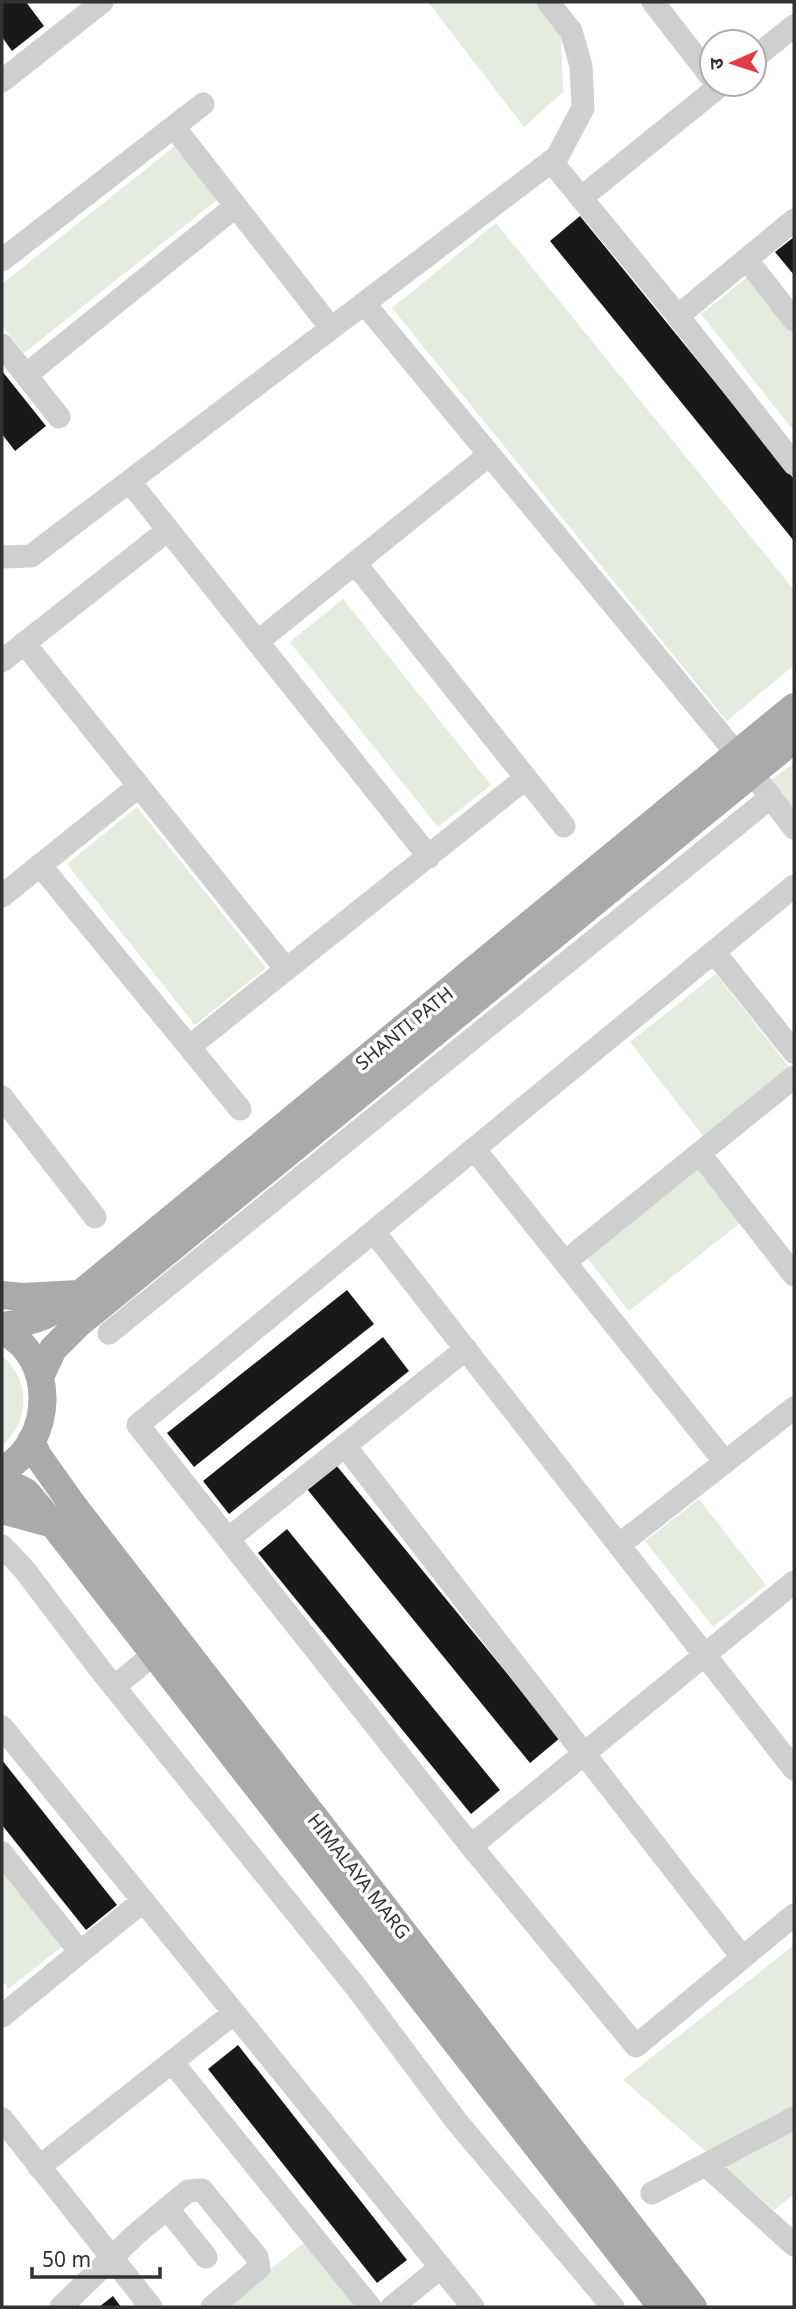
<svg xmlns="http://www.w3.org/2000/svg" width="796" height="2309" viewBox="0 0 796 2309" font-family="'Noto Sans','Noto Sans Devanagari',sans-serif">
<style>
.green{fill:#e5ebde}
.building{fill:#191919}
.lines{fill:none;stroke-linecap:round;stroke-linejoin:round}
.minor{stroke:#cfcfcf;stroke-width:23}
.major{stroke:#aaa;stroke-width:28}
.labels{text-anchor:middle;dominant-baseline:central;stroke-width:7;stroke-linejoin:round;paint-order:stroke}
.street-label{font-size:19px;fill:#323232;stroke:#fff}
</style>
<rect width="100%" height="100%" fill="#fff"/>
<path class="green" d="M428,2H535L561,33L563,92L524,127Z
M175,146L217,200L24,353L2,325V284Z
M496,223L794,590V665L727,721L392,308Z
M754,272L794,322V431L701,314Z
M343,599L491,785L438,827L290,642Z
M794,762V815L768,783Z
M137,807L266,968L195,1025L67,864Z
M716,974L790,1068L703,1136L630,1042Z
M697,1169L740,1223L629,1311L587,1258Z
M2,1356C30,1378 31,1422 2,1445Z
M699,1499L766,1585L713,1627L645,1541Z
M2,1864L65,1944L8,1989L2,1980Z
M794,1945V2194L774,2210L623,2080Z
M305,2242L357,2307H223Z"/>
<path class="building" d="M2,2H26L44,26L12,51L2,37Z
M580,216L794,479V541L550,241Z
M794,237V275L775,252Z
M2,371L46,426L15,451L2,434Z
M347,1290L374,1324L194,1467L167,1433Z
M383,1337L409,1371L229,1514L203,1481Z
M336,1465L560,1738L530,1763L307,1489Z
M287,1529L500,1790L471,1814L258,1553Z
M2,1760L117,1905L86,1930L2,1825Z
M238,2045L407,2260L377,2283L208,2069Z
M113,2296L121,2307H99Z"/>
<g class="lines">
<path class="minor" d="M653,2L712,78
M754,58L794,26
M2,81L102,2
M174,127L331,328
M551,161L678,316L794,464
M581,198L722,84
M2,260L203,104
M747,260L794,320
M364,303L737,754
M678,316L794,220
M2,345L59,417
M26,375L236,206
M130,482L429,857
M2,557L31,556L557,157L583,108L581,66L571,31L548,2
M355,563L564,826
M257,642L489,455
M24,643L286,969
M2,661L168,530
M762,786L794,828
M40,865L240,1109
M794,886L138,1425L471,1846L636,2046L794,1915
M2,896L139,786
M714,952L794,1052
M189,1047L526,778
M2,1097L95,1217
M475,1150L725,1462
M700,1154L794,1275
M374,1232L794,1769
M565,1262L794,1077
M109,1333L771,797
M345,1446L742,1957
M228,1539L466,1349
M619,1545L794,1408
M2,1546L23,1568L99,1668L356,1987L457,2122L613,2307
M114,1687L154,1654
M2,1727L473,2307
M471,1846L794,1582
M2,1853L80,1952
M2,2016L143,1901
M172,2062L370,2307
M2,2119L151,2307
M706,2165L794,2245
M39,2167L234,2013
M652,2193L794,2118
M167,2208L206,2257
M61,2307L135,2235L188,2191L202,2190L257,2257L259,2268L212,2307
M392,2307L441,2267"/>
<path class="major" d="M2,1295L23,1297L79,1294
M2,1326C38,1322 50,1314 80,1294L794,707
M2,1331C57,1355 55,1443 2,1470
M41,1375L53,1349L77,1325L794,739
M31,1441L38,1456L72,1504L693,2307
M2,1480L26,1492L53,1524L662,2307
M2,1510L53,1524"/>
</g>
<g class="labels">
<g class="street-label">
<text transform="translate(404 1028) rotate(-39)">SHANTI PATH</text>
<text transform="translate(359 1876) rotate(52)">HIMALAYA MARG</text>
</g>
</g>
<rect width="796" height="2309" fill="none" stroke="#323232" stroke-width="7"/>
<g transform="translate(733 63) rotate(267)"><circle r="33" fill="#ffffff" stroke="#adadad" stroke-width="2"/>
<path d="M0-5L12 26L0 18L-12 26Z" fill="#e23b45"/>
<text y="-10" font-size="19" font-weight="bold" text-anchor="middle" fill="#323232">उ</text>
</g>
<path d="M32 2267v10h128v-10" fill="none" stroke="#323232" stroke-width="3.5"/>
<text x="42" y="2267" font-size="21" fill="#323232" stroke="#ffffff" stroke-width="5" paint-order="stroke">50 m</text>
</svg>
